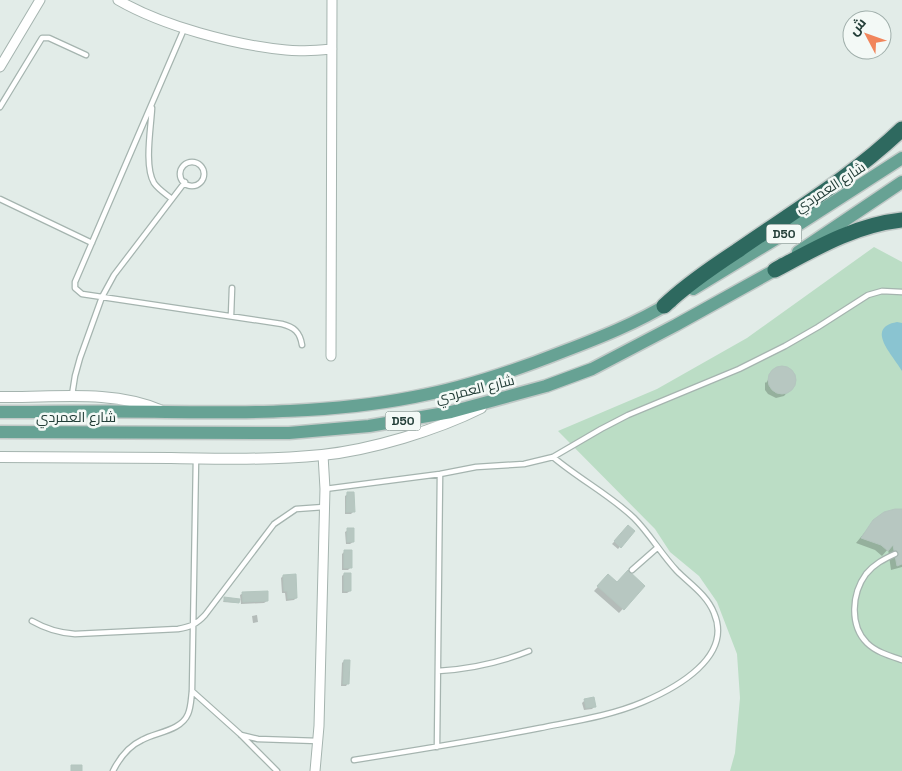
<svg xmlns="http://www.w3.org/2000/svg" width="902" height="771" viewBox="0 0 902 771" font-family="'Space Grotesk',Cairo,sans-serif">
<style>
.green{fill:#bbddc5}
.water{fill:#8ac4d1}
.shadow{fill:#0003}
.building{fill:#b7c7c1;stroke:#b4c6bf}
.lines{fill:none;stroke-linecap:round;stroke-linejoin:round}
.service-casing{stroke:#a5b4af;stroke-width:7}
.minor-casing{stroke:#a5b4af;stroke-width:11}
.tertiary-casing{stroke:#a5b4af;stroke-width:12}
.primary-casing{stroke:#c1c9c7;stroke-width:15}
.motorway-casing{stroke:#c1c9c7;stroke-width:18}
.service{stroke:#fff;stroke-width:4.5}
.minor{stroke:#fff;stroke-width:9}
.tertiary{stroke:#fff;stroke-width:10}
.primary{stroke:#67a294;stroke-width:12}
.motorway{stroke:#2e695f;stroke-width:15}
.labels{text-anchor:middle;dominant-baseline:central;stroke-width:5;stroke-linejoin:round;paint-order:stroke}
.shield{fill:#f3f9f6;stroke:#617570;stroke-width:1}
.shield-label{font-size:12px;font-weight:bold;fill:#223d37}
.street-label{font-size:14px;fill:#223d37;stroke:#f3f9f6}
</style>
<rect width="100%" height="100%" fill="#e2ece8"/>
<path class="green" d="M874,247L902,262V771H730L735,753L740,698L737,654L717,602L699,576L670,552L655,529L558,431L657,389L747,338Z"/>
<path class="water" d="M897,322L902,323V371C894,356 864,328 897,322Z"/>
<path class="shadow" d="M781,367H785L792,372L794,376V385L784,396L776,398L768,394L765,390V382L766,383L774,370Z
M348,494L353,512L351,514H345V496Z
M902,511V567L891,570L888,549L882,556L875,550L856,543L874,521Z
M628,527L633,532L618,549L612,544Z
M348,530L353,542L350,544H346L345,532Z
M345,551L350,568L348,570H342V554Z
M344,574L350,591L347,593H342V576Z
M283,576L296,598L294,600L286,601L285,593H282L281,578Z
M608,576L617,584L644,586L619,613L594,591Z
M243,593L267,601L264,603L241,604L240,595Z
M225,598L238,603L223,602Z
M257,615L258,622L253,623L252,616Z
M344,661L348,683L346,686H341L342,663Z
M585,700L595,706L592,709L584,710L582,703Z"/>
<path class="building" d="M768 380a14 14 0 1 1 28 0a14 14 0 1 1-28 0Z
M347,492H354L355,512H346Z
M895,509H902V564L897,566L893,545L888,551L881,545L861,538L873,520L884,512Z
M628,525L635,531L621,548L614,541Z
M347,528H354V542H347Z
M344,550H352V568H344Z
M628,570L645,586L624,610L597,586L608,574L617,582Z
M344,573H351V591H344Z
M296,574L297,598L288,599L287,591H284L283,575Z
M268,591V601L243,602L242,592Z
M224,597L240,599L239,603L224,601Z
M344,660H350L349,684H343Z
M594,697L596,707L586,708L584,699Z
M71,765H82V771H71Z"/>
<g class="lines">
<g class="service-casing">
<path id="service" d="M184,29L75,282V288L82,294L282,324C294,327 300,332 302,345
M0,107L42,38H49L86,55
M152,108C151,128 144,166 154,183C159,190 166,194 172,199
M180 174a12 12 0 1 1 24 0a12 12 0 1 1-24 0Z
M0,199L92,243
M231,316L232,288
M72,395L75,376L80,358L102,297L114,275L185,182
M325,489L440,474L476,467L524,464L553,457L601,429L628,415L739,369L785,346L818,327L868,295L882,291L902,292
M895,554C884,559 874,564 866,574C852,593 849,625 867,643C876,652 890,656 902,660
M632,570L657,548
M32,621C46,629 59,633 75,634L178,629C190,627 197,624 205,615L274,524L296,509L324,507
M438,671C470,669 499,663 529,651
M192,691L240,734L277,771
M241,735L258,739L318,741
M437,747L440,474
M354,760C417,750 479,740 540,728C575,721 610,716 643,702C676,688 733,657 714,613C707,595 690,584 677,571C661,554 650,534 634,518C610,495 579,479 553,457
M113,771C119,759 129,746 142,740C156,732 181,731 188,714C191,707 191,699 192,691L196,458"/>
</g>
<g class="minor-casing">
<path id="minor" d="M118,0C163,26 234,45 286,50C301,52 317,50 332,49
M0,67L40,0
M331,356L332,0
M315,771L319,726L325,489L323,455"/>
</g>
<g class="tertiary-casing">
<path id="tertiary" d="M0,397C53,398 111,389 160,410
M0,457C57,457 114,458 171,458C221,459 272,460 322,455C371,450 437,430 481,408"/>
</g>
<g class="primary-casing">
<path id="primary" d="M798,252L902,182
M693,289L787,232L902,158
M0,412C55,412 111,411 166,412C249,413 332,413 414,397C464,388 514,371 562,352C599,338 637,323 671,302
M0,432L289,433L369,426L451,412L546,386L592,369L676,325L775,270L782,264"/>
</g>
<g class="motorway-casing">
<path id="motorway" d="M775,270C816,248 855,225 902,220
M664,306C686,285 711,268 737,251C793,212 853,176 902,129"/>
</g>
<use href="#service" class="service"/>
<use href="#minor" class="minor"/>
<use href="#tertiary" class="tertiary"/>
<use href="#primary" class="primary"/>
<use href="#motorway" class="motorway"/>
</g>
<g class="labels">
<g class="shield">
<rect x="766.5" y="224.5" width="35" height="19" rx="4"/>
<rect x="385.5" y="411.5" width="35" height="19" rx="4"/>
</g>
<g class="shield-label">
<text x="784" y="234">D50</text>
<text x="403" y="421">D50</text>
</g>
<g class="street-label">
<text transform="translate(830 187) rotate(-33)">شارع العمردي</text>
<text transform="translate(475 389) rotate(-14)">شارع العمردي</text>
<text x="76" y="417">شارع العمردي</text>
</g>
</g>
<g transform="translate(867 35) rotate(311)"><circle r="24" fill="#f3f9f6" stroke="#9faeaa"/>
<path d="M0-4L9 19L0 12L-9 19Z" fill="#f1855b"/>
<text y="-8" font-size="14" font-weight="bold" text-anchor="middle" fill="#223d37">ش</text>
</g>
</svg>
